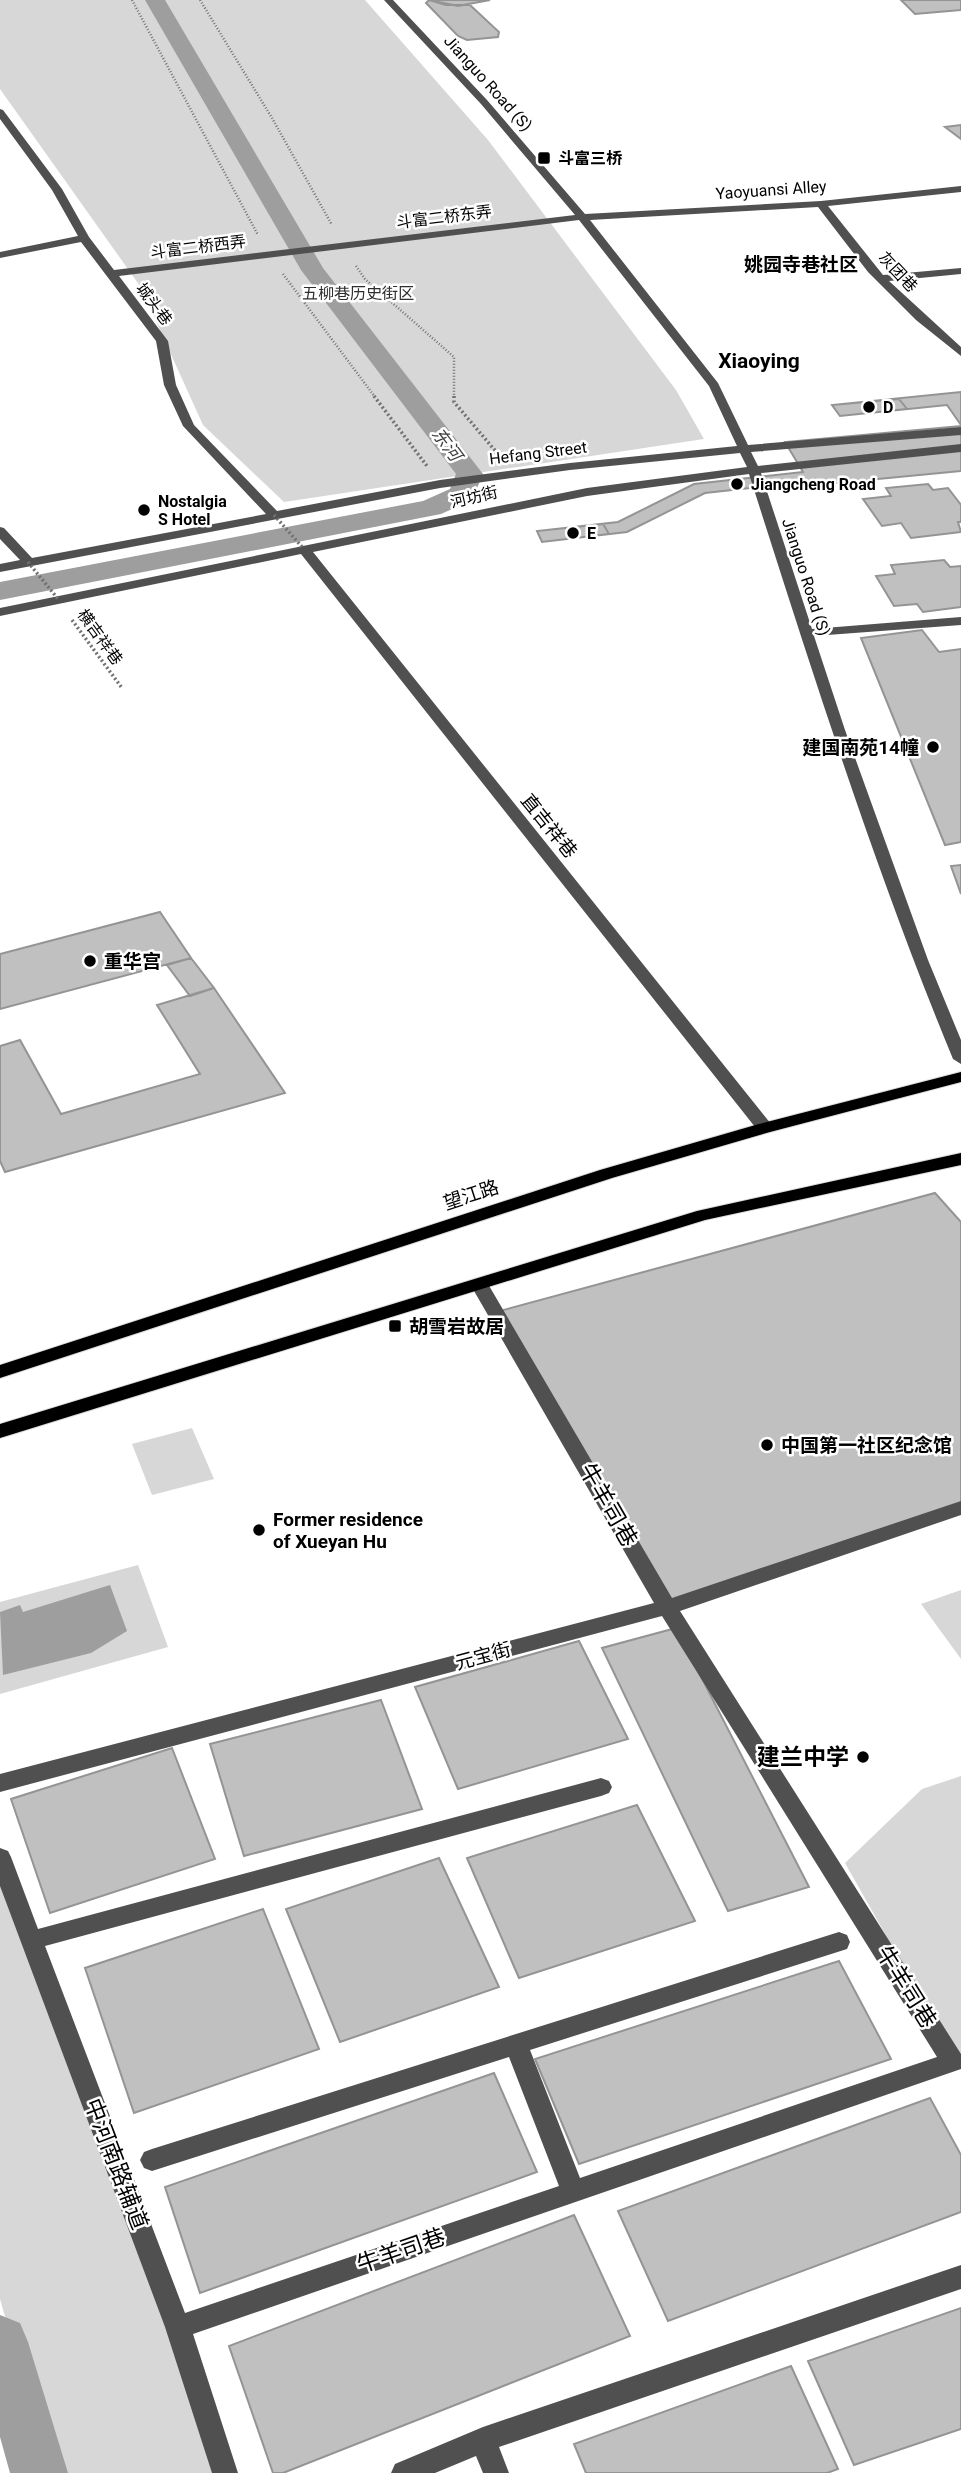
<svg xmlns="http://www.w3.org/2000/svg" width="961" height="2473" viewBox="0 0 961 2473" font-family="Roboto,'Noto Sans SC',sans-serif">
<style>
.green{fill:#d7d7d7}
.water{fill:#9e9e9e}
.lines{fill:none;stroke-linecap:round;stroke-linejoin:round}
.canal{fill:#9e9e9e;fill-rule:evenodd}
.building{fill:#c0c0c0;stroke:#949494;stroke-width:2}
.major-casing{stroke:#dbdbdb;stroke-width:2}
.path-far1{stroke:#727272;stroke-width:2.5;stroke-dasharray:1 2;stroke-linecap:butt}
.path{stroke:#727272;stroke-width:3.5;stroke-dasharray:2 2.5;stroke-linecap:butt}
.minor{fill:#505050;fill-rule:evenodd}
.major{fill:#000;fill-rule:evenodd}
.path-bridge{stroke:#727272;stroke-width:3.5;stroke-dasharray:2 2.5;stroke-linecap:butt}
.poi-dot{fill:#000;stroke:#fff;stroke-width:2.5}
.labels{text-anchor:middle;dominant-baseline:central;stroke-width:5;stroke-linejoin:round;paint-order:stroke}
.far-street-label{font-size:16px;fill:#000;stroke:#fff}
.far-poi-label{font-size:16px;font-weight:bold;fill:#000;stroke:#fff;text-anchor:start}
.far-park-label{font-size:16px;fill:#2e2e2e;stroke:#fff}
.far-water-label{font-size:18px;font-style:italic;fill:#3f3f3f;stroke:#fff}
.far-quarter-label{font-size:19px;font-weight:bold;fill:#000;stroke:#fff}
.poi-label{font-size:19px;font-weight:bold;fill:#000;stroke:#fff;text-anchor:start}
.street-label{font-size:19px;fill:#000;stroke:#fff}
.far-district-label{font-size:21px;font-weight:bold;fill:#000;stroke:#fff}
.near-street-label{font-size:23px;fill:#000;stroke:#fff}
.near-poi-label{font-size:23px;font-weight:bold;fill:#000;stroke:#fff;text-anchor:end}
</style>
<rect width="100%" height="100%" fill="#fff"/>
<path class="green" d="M0,0H365L488,140L676,390L704,439L284,502L203,425L140,286L0,89Z
M192,1428L214,1479L152,1495L132,1444Z
M138,1565L168,1647L0,1694V1602Z
M961,1590V1659L921,1604Z
M961,1776V2068L845,1863L922,1789Z
M0,1857L225,2473H53L40,2438L0,2299Z"/>
<path class="water" d="M110,1585L127,1631L91,1653L3,1675L0,1612L20,1605L23,1612Z"/>
<g class="lines">
<path class="canal" d="M145,0H165L323,268L483,474L472,500L441,514L0,600V582L423,501L450,489L456,474L301,270Z
M0,2315L20,2323L28,2342L68,2473H10L0,2437Z"/>
</g>
<path class="building" d="M429,0H490L458,6Z
M429,0L446,5H470L499,32L498,37L467,40L458,36L426,3Z
M901,0H961V10L915,14Z
M961,125V139L945,127Z
M961,392V425L947,405L840,416L832,405Z
M899,399L907,409L840,416L832,405Z
M961,426V471L816,485L813,481L705,493L627,532L542,542L537,531L618,522L694,484L803,472L785,442Z
M928,484L933,490L948,488L961,505V522H958L961,532L911,538L901,523L882,526L863,499L891,496L886,488Z
M603,524L609,534L542,542L537,531Z
M944,560L950,567L961,566V607L923,612L917,604L894,606L876,576L895,574L891,565Z
M922,630L939,652L961,649V842L945,845L861,638Z
M961,865V894L951,866Z
M160,912L191,958L0,1009V954Z
M191,958L214,988L190,996L167,965Z
M214,988L285,1093L5,1172L0,1161V1046L20,1040L61,1114L200,1074L157,1005Z
M935,1193L961,1222V1508L667,1607L496,1312Z
M676,1628L809,1887L728,1911L602,1648Z
M579,1641L628,1739L458,1789L415,1687Z
M381,1700L422,1809L244,1856L210,1744Z
M172,1748L215,1859L50,1913L11,1799Z
M637,1805L695,1921L519,1978L467,1858Z
M439,1858L499,1987L340,2042L286,1909Z
M263,1909L319,2049L134,2113L85,1968Z
M839,1961L891,2059L579,2164L535,2059Z
M494,2073L537,2172L200,2293L165,2187Z
M930,2098L961,2155V2212L668,2321L618,2211Z
M574,2215L630,2336L283,2473H273L229,2346Z
M961,2308V2429L854,2465L808,2361Z
M791,2366L838,2469L827,2473H586L574,2444Z"/>
<g class="lines">
<g class="major-casing">
<path id="major" d="M961,1072V1082L770,1132L612,1178L0,1378V1365L600,1170L759,1124Z
M961,1153V1165L705,1220L0,1438V1424L697,1211Z"/>
</g>
<path class="path-far1" d="M132,0L258,235
M200,0L272,118L332,225
M356,266L365,279L454,357V397
M283,274L375,397"/>
<path class="path" d="M374,396L427,466
M454,396V402L498,454
M72,620L122,688"/>
<path class="minor" d="M384,0H393L487,100L585,214L821,201L961,186V192L828,206L883,275L961,268V274L889,281L961,347V356L916,320L868,272L818,207L590,220L718,383L748,445L961,427V435L751,452L758,466L961,444V452L761,473L812,629L961,617V625L814,636L845,730L928,960L961,1040V1064L953,1059C874,868 812,671 749,474L587,496L313,552L771,1124L773,1128L765,1133L759,1132L301,554L0,616V608L587,488L747,467L740,453L570,470L440,488L0,572V564L20,560L0,539V527L4,528L32,558L266,514L183,426L164,385L156,341L81,242L0,258V252L78,236L52,190L0,119V109L3,110L62,189L89,237L114,270L575,215L481,104ZM579,220L709,386L737,446L570,463L440,480L277,511L194,425L176,385L168,341L119,276Z
M479,1278L488,1284L672,1598L961,1501V1515L680,1611L961,2054V2069L193,2334L238,2473H212L165,2327L0,1886V1848L8,1851L11,1857L38,1929L601,1778L609,1781L612,1787L609,1793L601,1796L45,1946L185,2313L559,2186L509,2057L152,2171L144,2168L140,2160L144,2152L152,2149L839,1932L847,1935L850,1942L847,1949L530,2050L580,2178L937,2057L662,1616L0,1792V1774L654,1603L470,1284Z
M961,2265V2289L499,2447L509,2473H483L476,2456L435,2473H391L395,2464L483,2427Z"/>
<use href="#major" class="major"/>
<path class="path-bridge" d="M274,515L303,548
M28,562L58,599"/>
</g>
<g class="poi-dot">
<rect x="537" y="151" width="14" height="14" rx="3.5"/>
<circle cx="869" cy="407" r="7"/>
<circle cx="737" cy="484" r="7"/>
<circle cx="144" cy="510" r="7"/>
<circle cx="573" cy="533" r="7"/>
<circle cx="933" cy="747" r="7"/>
<circle cx="90" cy="961" r="7"/>
<rect x="388" y="1319" width="14" height="14" rx="3.5"/>
<circle cx="767" cy="1445" r="7"/>
<circle cx="259" cy="1530" r="7"/>
<circle cx="863" cy="1757" r="7"/>
</g>
<g class="labels">
<g class="far-street-label">
<text transform="translate(488 83) rotate(48)">Jianguo Road (S)</text>
<text transform="translate(771 190) rotate(-4)">Yaoyuansi Alley</text>
<text transform="translate(444 217) rotate(-7)">斗富二桥东弄</text>
<text transform="translate(198 247) rotate(-7)">斗富二桥西弄</text>
<text transform="translate(898 272) rotate(47)">灰团巷</text>
<text transform="translate(154 304) rotate(53)">城头巷</text>
<text transform="translate(538 453) rotate(-7)">Hefang Street</text>
<text transform="translate(474 497) rotate(-13)">河坊街</text>
<text transform="translate(806 577) rotate(72)">Jianguo Road (S)</text>
<text transform="translate(100 637) rotate(54)">横吉祥巷</text>
</g>
<g class="far-poi-label">
<text x="558" y="158">斗富三桥</text>
<text x="883" y="407">D</text>
<text x="751" y="484">Jiangcheng Road</text>
<text x="158" y="501">Nostalgia<tspan x="158" dy="18">S Hotel</tspan></text>
<text x="587" y="533">E</text>
</g>
<g class="far-park-label">
<text x="358" y="293">五柳巷历史街区</text>
</g>
<g class="far-water-label">
<text transform="translate(447 444) rotate(53)">东河</text>
</g>
<g class="far-quarter-label">
<text x="801" y="264">姚园寺巷社区</text>
</g>
<g class="poi-label">
<text x="919" y="747" text-anchor="end">建国南苑14幢</text>
<text x="104" y="961">重华宫</text>
<text x="409" y="1326">胡雪岩故居</text>
<text x="781" y="1445">中国第一社区纪念馆</text>
<text x="273" y="1519">Former residence<tspan x="273" dy="22">of Xueyan Hu</tspan></text>
</g>
<g class="street-label">
<text transform="translate(549 826) rotate(51)">直吉祥巷</text>
<text transform="translate(471 1195) rotate(-18)">望江路</text>
<text transform="translate(483 1656) rotate(-15)">元宝街</text>
</g>
<g class="far-district-label">
<text x="759" y="361">Xiaoying</text>
</g>
<g class="near-street-label">
<text transform="translate(608 1505) rotate(60)">牛羊司巷</text>
<text transform="translate(906 1987) rotate(58)">牛羊司巷</text>
<text transform="translate(116 2164) rotate(69)">中河南路辅道</text>
<text transform="translate(401 2251) rotate(-19)">牛羊司巷</text>
</g>
<g class="near-poi-label">
<text x="849" y="1757">建兰中学</text>
</g>
</g>
</svg>
